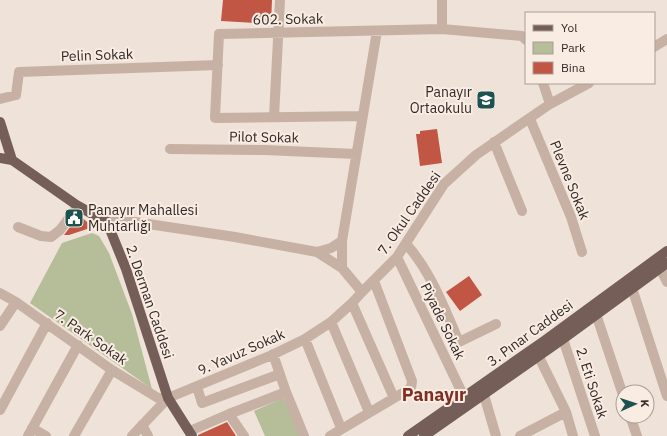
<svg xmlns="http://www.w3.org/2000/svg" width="667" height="436" viewBox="0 0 667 436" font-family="'IBM Plex Sans',sans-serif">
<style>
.green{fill:#b5bd99}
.building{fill:#c15644}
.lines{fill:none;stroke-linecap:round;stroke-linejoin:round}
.minor{stroke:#c7b1a4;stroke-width:10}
.major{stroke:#745e57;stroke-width:10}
.labels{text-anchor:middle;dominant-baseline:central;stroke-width:4;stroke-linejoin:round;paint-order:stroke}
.street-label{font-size:14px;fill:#322826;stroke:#f8ece3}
.poi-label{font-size:14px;fill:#322826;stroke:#f8ece3;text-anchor:end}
.district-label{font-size:18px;font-weight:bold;fill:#7e2f22;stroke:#f8ece3}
</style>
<rect width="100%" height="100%" fill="#efe2d8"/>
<path class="green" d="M92,233L99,236L109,253L132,314L152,389L30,303L62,243Z
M283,398L300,436H265L254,411Z"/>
<path class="building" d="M223,0H272L271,24L221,21Z
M437,129L442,163L420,166L416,134H420V131Z
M79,215L93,227L69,235H64Z
M469,276L482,295L460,311L446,292Z
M227,422L236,436H198V435Z"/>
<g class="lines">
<path class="minor" d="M442,29V0
M654,47L667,39
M543,83L550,104
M0,99L16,95L19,72L218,65
M363,116L215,118L219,34L442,29L522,36L526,40
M274,117L280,0
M530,119L571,217L582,252
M494,142L522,211
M170,149L265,150L356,154
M107,222H135L235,237L317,252L342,268L362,292L397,257L444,184L476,155L550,104L589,83
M18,227L41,236L51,237L60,230L78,206
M406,244C430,270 445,309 459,342L496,324
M317,252L331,248L342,241
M397,257L464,397
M342,268V241L377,31
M660,268L667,282
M632,288L667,396
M0,293L16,302L112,370L158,398H168
M352,303L394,398
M596,314L623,395
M331,322L369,412
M0,326L16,302
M305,339L341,428
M563,339L595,436
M273,354L286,392L304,436
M538,355L566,412L573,436
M197,387L202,403L280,374
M484,395L496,436
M0,410L47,323
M229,414L244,436
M630,416L637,436
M142,425L148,436
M32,428L46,436
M190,431L229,414L286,392
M28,436L78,345
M74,436L112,370
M132,436L168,398L272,355L305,339L331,322L352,303L362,292
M330,436L411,388L412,381L374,281
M520,436L566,412"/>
<path class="major" d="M0,122L12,160
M0,158L12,160L78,206L107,222L126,269L168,398L192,436
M408,436L544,341L667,251
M424,436L563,339L667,263"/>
</g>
<defs>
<g id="school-square" transform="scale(1)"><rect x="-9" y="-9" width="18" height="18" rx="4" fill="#1d5250" stroke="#f8ece3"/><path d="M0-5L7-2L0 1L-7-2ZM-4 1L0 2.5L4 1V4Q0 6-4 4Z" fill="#fff"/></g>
<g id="civic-square" transform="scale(1)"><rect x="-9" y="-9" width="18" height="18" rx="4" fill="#1d5250" stroke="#f8ece3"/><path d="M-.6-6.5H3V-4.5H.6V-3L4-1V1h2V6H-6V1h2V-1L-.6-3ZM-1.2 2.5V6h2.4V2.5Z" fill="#fff"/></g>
</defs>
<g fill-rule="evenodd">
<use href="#school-square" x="486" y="100"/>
<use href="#civic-square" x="74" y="218"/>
</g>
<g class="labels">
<g class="street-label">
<text transform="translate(288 19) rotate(-1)">602. Sokak</text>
<text transform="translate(97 55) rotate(-2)">Pelin Sokak</text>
<text transform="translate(264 137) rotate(1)">Pilot Sokak</text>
<text transform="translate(570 180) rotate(68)">Plevne Sokak</text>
<text transform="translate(409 213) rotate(-55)">7. Okul Caddesi</text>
<text transform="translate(150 302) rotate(71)">2. Derman Caddesi</text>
<text transform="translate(443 321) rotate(64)">Piyade Sokak</text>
<text transform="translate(530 333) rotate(-36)">3. Pınar Caddesi</text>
<text transform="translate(91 337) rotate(35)">7. Park Sokak</text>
<text transform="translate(241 352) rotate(-24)">9. Yavuz Sokak</text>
<text transform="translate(592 383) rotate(72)">2. Eti Sokak</text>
</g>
<g class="poi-label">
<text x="472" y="92">Panayır<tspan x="472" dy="16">Ortaokulu</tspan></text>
<text x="88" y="210" text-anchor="start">Panayır Mahallesi<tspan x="88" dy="16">Muhtarlığı</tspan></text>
</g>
<g class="district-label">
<text x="434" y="394">Panayır</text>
</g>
</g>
<rect x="525" y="12" width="130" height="72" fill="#f8ece3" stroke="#a99e97"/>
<rect x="533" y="25" width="20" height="6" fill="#745e57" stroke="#a99e97"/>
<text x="561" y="32" font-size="12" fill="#322826">Yol</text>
<rect x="533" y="42" width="20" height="12" fill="#b5bd99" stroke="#a99e97"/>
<text x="561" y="52" font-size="12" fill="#322826">Park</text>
<rect x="533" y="62" width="20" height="12" fill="#c15644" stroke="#a99e97"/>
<text x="561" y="72" font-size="12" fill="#322826">Bina</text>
<g transform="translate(635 404) rotate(87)"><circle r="19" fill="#f8ece3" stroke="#a99e97"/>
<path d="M0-3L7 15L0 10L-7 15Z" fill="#1d5250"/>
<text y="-6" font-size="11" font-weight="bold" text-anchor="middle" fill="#322826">K</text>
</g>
</svg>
